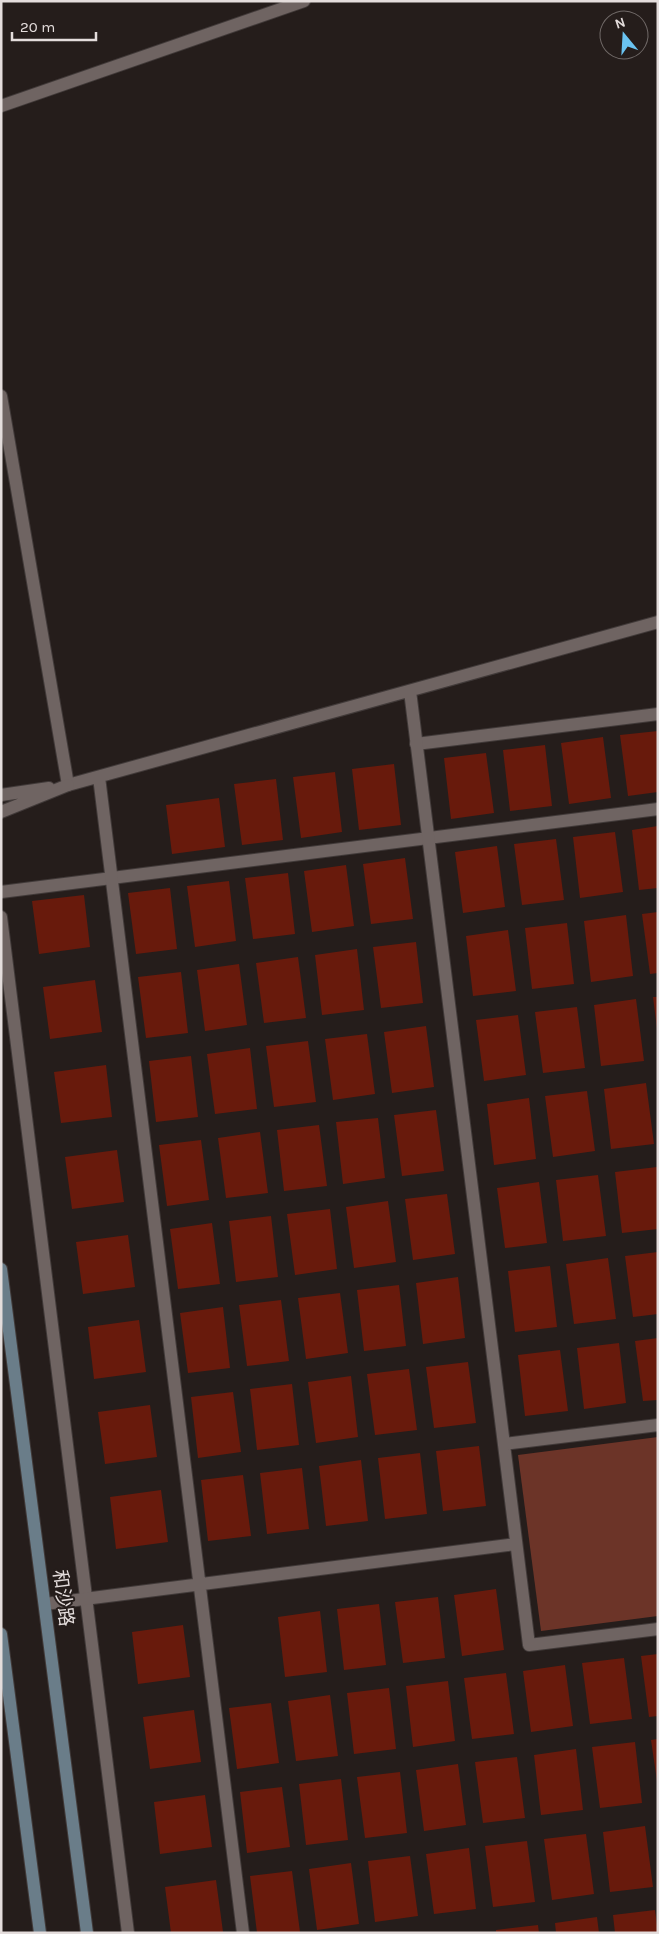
<svg xmlns="http://www.w3.org/2000/svg" width="659" height="1934" viewBox="0 0 659 1934" font-family="Karla,'Noto Sans SC',sans-serif">
<style>
.green{fill:#6c3428}
.building{fill:#681a0c}
.lines{fill:none;stroke-linecap:round;stroke-linejoin:round}
.service-casing{stroke:#413a39;stroke-width:14}
.minor-casing{stroke:#413a39;stroke-width:14}
.tertiary-casing{stroke:#413a39;stroke-width:14}
.secondary-casing{stroke:#413a39;stroke-width:14}
.service{stroke:#6f6462;stroke-width:12}
.minor{stroke:#6f6462;stroke-width:12}
.tertiary{stroke:#6f6462;stroke-width:12}
.secondary{stroke:#6a7d89;stroke-width:12}
.labels{text-anchor:middle;dominant-baseline:central;stroke-width:4;stroke-linejoin:round;paint-order:stroke}
.street-label{font-size:19px;fill:#e4dddc;stroke:#251d1b}
</style>
<rect width="100%" height="100%" fill="#251d1b"/>
<path class="green" d="M658,1437V1616L541,1631L518,1455Z"/>
<path class="building" d="M658,731V792L628,796L620,735Z
M603,737L611,798L569,804L561,743Z
M545,745L552,806L510,811L503,750Z
M486,753L494,813L451,819L444,758Z
M394,764L401,825L359,830L352,769Z
M335,772L342,832L301,838L293,777Z
M276,779L283,840L242,845L234,784Z
M219,798L225,847L172,854L166,805Z
M658,826V888L639,890L632,830Z
M615,832L623,892L580,898L573,837Z
M556,839L564,900L522,905L514,844Z
M497,846L505,907L463,913L455,852Z
M405,858L413,919L371,924L363,864Z
M346,865L354,926L312,932L304,871Z
M288,873L295,934L253,939L245,878Z
M229,881L236,941L195,947L187,886Z
M170,888L177,949L136,954L128,893Z
M84,895L90,947L39,954L32,901Z
M658,912V973L650,974L642,914Z
M626,915L633,976L591,982L584,921Z
M567,923L574,984L532,989L525,928Z
M508,930L516,991L473,996L466,936Z
M416,942L423,1003L381,1008L373,947Z
M357,949L364,1010L322,1015L315,955Z
M298,957L306,1018L264,1023L256,963Z
M239,964L247,1025L205,1031L197,970Z
M181,972L188,1033L146,1038L138,977Z
M95,980L102,1032L50,1039L43,987Z
M653,997H658V1029H657Z
M636,999L644,1061L601,1066L594,1005Z
M577,1007L585,1068L543,1073L535,1012Z
M518,1015L526,1075L484,1081L476,1020Z
M426,1026L434,1087L392,1093L384,1032Z
M367,1034L375,1094L333,1100L325,1039Z
M308,1041L316,1102L274,1107L266,1046Z
M250,1048L257,1109L215,1114L207,1054Z
M191,1056L198,1117L156,1122L149,1061Z
M106,1065L112,1117L61,1123L54,1072Z
M646,1083L654,1144L611,1149L604,1089Z
M587,1091L595,1151L553,1157L545,1096Z
M529,1098L536,1159L494,1165L487,1104Z
M436,1110L444,1171L402,1176L394,1115Z
M378,1118L385,1178L343,1184L336,1122Z
M319,1125L327,1186L284,1191L277,1130Z
M260,1132L268,1193L226,1198L218,1138Z
M201,1140L209,1200L167,1206L159,1145Z
M117,1150L124,1202L72,1209L65,1157Z
M657,1167L658,1229L622,1233L615,1172Z
M598,1175L606,1236L563,1241L556,1180Z
M539,1182L547,1243L505,1248L497,1188Z
M447,1194L455,1254L413,1260L405,1199Z
M388,1201L396,1262L354,1268L346,1207Z
M330,1209L337,1269L295,1275L287,1214Z
M271,1216L278,1277L236,1282L229,1221Z
M212,1223L220,1284L178,1289L170,1229Z
M128,1235L135,1287L83,1294L76,1242Z
M658,1252V1314L633,1317L625,1256Z
M608,1258L616,1319L574,1324L566,1264Z
M550,1266L557,1327L515,1332L508,1271Z
M458,1277L465,1338L423,1344L416,1283Z
M399,1285L406,1346L364,1351L357,1290Z
M340,1293L348,1353L306,1359L298,1298Z
M281,1300L289,1361L247,1366L239,1305Z
M223,1307L230,1368L188,1373L180,1313Z
M139,1320L146,1372L94,1379L88,1327Z
M658,1338V1400L643,1401L635,1341Z
M619,1343L626,1403L584,1409L577,1348Z
M560,1350L568,1411L525,1416L518,1355Z
M468,1362L476,1423L434,1428L426,1367Z
M409,1369L417,1430L375,1435L367,1374Z
M351,1376L358,1437L316,1443L308,1382Z
M292,1384L299,1445L257,1450L250,1389Z
M233,1392L241,1452L198,1458L191,1397Z
M150,1405L157,1457L105,1464L98,1412Z
M479,1446L486,1506L443,1511L436,1451Z
M420,1453L427,1514L385,1519L378,1458Z
M361,1460L368,1521L326,1526L319,1466Z
M302,1468L309,1529L267,1534L260,1473Z
M243,1475L251,1536L208,1541L201,1480Z
M161,1490L168,1542L116,1549L110,1497Z
M496,1589L504,1650L462,1656L454,1595Z
M438,1597L445,1658L403,1663L395,1602Z
M379,1604L386,1665L344,1670L337,1609Z
M320,1611L327,1672L285,1677L278,1617Z
M183,1625L190,1677L138,1684L132,1632Z
M658,1654V1716L649,1717L641,1656Z
M624,1658L632,1719L590,1724L582,1663Z
M565,1665L573,1726L531,1732L523,1671Z
M506,1673L514,1734L472,1739L464,1678Z
M448,1681L455,1741L413,1747L406,1686Z
M389,1688L396,1749L354,1754L347,1693Z
M330,1695L338,1756L296,1761L288,1701Z
M271,1703L279,1763L237,1769L229,1708Z
M194,1710L201,1762L150,1769L143,1717Z
M658,1739V1781H657L651,1740Z
M635,1742L642,1803L600,1808L592,1747Z
M576,1749L583,1810L541,1815L534,1755Z
M517,1757L525,1818L483,1823L475,1762Z
M458,1764L466,1825L424,1831L416,1770Z
M400,1772L407,1833L365,1838L357,1777Z
M341,1779L348,1840L306,1845L299,1784Z
M282,1787L290,1847L247,1853L240,1792Z
M205,1795L212,1847L160,1854L154,1802Z
M645,1826L653,1887L610,1892L603,1832Z
M586,1834L594,1894L552,1900L544,1839Z
M527,1841L535,1902L493,1907L485,1846Z
M469,1848L476,1909L434,1914L426,1854Z
M410,1856L418,1916L375,1922L368,1861Z
M351,1863L359,1924L317,1930L309,1869Z
M292,1871L300,1932L257,1933L250,1876Z
M216,1880L223,1932L171,1933L165,1887Z
M655,1910L658,1933H615L613,1915Z
M597,1917L599,1933H556L555,1923Z
M538,1925L539,1933H496V1930Z"/>
<g class="lines">
<g class="service-casing">
<path id="service" d="M416,744L658,714
M1,892L658,809
M1,917L128,1933"/>
</g>
<g class="minor-casing">
<path id="minor" d="M1,106L304,1
M1,396L68,785L658,622
M410,691L529,1645L658,1629
M99,777L243,1933
M504,1444L658,1425
M45,1604L516,1544"/>
</g>
<g class="tertiary-casing">
<path id="tertiary" d="M1,795L49,788
M1,812L68,785"/>
</g>
<g class="secondary-casing">
<path id="secondary" d="M1,1269L87,1933
M1,1634L40,1933"/>
</g>
<use href="#service" class="service"/>
<use href="#minor" class="minor"/>
<use href="#tertiary" class="tertiary"/>
<use href="#secondary" class="secondary"/>
</g>
<g class="labels">
<g class="street-label">
<text transform="translate(63 1598) rotate(83)">和沙路</text>
</g>
</g>
<rect width="659" height="1934" fill="none" stroke="#e4dddc" stroke-width="5"/>
<g transform="translate(624 35) rotate(342)"><circle r="24" fill="#251d1b" stroke="#716a68"/>
<path d="M0-4L9 19L0 12L-9 19Z" fill="#6ac3f1"/>
<text y="-8" font-size="14" font-weight="bold" text-anchor="middle" fill="#e4dddc">N</text>
</g>
<path d="M12 32v8h84v-8" fill="none" stroke="#e4dddc" stroke-width="2.5"/>
<text x="20" y="32" font-size="15" fill="#e4dddc" stroke="#251d1b" stroke-width="4" paint-order="stroke">20 m</text>
</svg>
